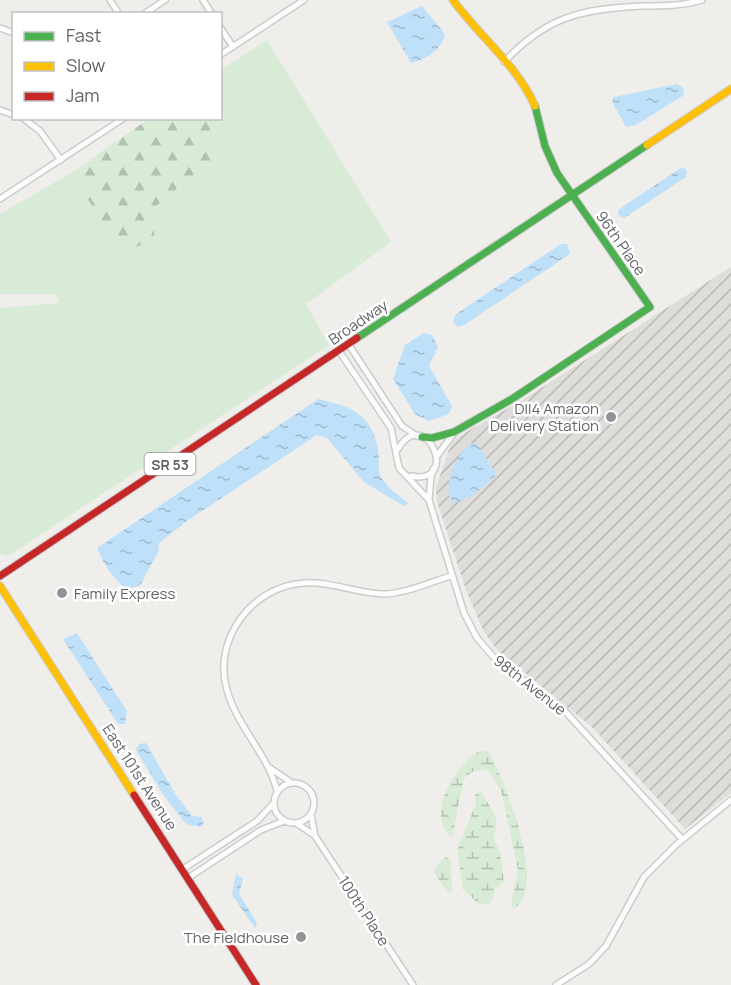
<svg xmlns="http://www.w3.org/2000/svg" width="731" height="985" viewBox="0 0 731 985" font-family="Manrope,sans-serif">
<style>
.industrial{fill:url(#industrial-furrows)}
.grass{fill:#d8ebd6}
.forest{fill:url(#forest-firs)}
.wetland{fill:url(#wetland-marsh)}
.water{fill:url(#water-ripples)}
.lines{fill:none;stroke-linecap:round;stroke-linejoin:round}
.street-casing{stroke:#cbcccc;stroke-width:8}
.fast-casing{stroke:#cacacb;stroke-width:9}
.slow-casing{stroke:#cacacb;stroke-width:9}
.jam-casing{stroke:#cacacb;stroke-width:9}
.street{stroke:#fdfcfc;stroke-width:5}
.fast{stroke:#4caf50;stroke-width:7}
.slow{stroke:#ffc107;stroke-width:7}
.jam{stroke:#c62828;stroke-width:7}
.poi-dot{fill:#919496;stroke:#fff;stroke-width:2}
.labels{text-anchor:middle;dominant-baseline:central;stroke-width:5;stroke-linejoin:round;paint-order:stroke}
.shield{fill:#fff;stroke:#8f9295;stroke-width:1.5}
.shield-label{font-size:14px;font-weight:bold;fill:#5f6368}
.street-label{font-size:15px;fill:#5f6368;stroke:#fff}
.poi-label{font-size:15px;fill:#5f6368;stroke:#fff;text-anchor:end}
</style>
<defs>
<pattern id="industrial-furrows" width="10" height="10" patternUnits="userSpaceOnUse" patternTransform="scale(1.5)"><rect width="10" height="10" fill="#dfddda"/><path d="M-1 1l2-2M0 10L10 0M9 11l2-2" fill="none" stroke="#b8b7b5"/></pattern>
<pattern id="forest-firs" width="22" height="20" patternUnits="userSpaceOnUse" patternTransform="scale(1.5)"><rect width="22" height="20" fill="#d8ebd6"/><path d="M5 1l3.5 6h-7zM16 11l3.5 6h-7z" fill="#b2c2b1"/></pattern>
<pattern id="wetland-marsh" width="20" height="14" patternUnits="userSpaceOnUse" patternTransform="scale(1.5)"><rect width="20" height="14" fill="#d8ebd6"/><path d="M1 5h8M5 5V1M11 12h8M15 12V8" fill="none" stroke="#b2c2b1"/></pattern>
<pattern id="water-ripples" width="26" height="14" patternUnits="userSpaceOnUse" patternTransform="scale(1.5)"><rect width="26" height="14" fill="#bfe0f9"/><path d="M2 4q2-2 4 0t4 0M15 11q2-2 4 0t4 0" fill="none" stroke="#9eb9cd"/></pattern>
</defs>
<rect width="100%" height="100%" fill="#efeeea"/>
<path class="industrial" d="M731,267V793L685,829L592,727L499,652L484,632L466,590L437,502L436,487L451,444L461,435L524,399Z"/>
<path class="grass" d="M267,40L391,242L306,304L329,345L8,556L0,554V308L60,303L56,294H0V214L71,173L123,254L155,207L218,154L213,119L220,118L221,70Z"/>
<path class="forest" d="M150,118L213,119L219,154L155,207L154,238L123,254L71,173Z"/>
<path class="wetland" d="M483,750L490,753C504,783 549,886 514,909L511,907L518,869L501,791L488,770L474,771L464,778L452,838C424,816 456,760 483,750Z
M481,792L496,817V831L493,837L500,852L504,882L495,889L491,903L480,905L463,889L457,850L476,804L475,794Z
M446,857L451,860L452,891L449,893L434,873L437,865Z"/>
<path class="water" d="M422,6L445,34C442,50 426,59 411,63L387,22Z
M677,84L683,88L684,95L636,125L626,127L612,102L614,97Z
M682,167L687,170L686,177L624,218L618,215V210Z
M561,244H567L570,253L567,256L464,325L458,327L453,322L456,314Z
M424,333L432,335L438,347L429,366L452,406L449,414L429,421L415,414L393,379L405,345Z
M318,399C350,406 371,413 378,449C380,458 377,469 381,477C387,488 399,495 408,503L404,506L364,482L327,438L317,435L187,521L158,544L159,550L140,586L126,589C112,577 104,565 97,548Z
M472,443L477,444L497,475L472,496L454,503C439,491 457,450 472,443Z
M77,633L127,711L125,724H118L63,639Z
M146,743L176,795L192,816L201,817L204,822L201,827L186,824L164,796L136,750L139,744Z
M236,874L243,879L239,894L257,923L255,928L232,895Z"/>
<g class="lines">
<g class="street-casing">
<path id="street" d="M110,0L119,14
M203,0L212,14
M144,14L165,0
M220,27L233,47
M0,28L14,33
M220,55L304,0
M504,62C547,16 582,9 642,6C662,6 682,6 702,0
M0,110L14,115
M23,118L40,131L61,160
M0,199L124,118
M349,345L402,426L417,436
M339,351L391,428L399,468L428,499
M398,449C425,403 462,486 411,476
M437,456L454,433
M434,468L431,476L429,500L464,613L477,638L497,661L563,709L682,839
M270,768L292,783
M274 803a20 20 0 1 1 40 0a20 20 0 1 1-40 0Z
M277,791C268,754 237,727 227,690C212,640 252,586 304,583C331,581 358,594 385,594C407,593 430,582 451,576
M311,815L315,836L413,985
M296,823L314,835
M183,869L257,821L273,804
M188,878L261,830L284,821
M556,985L589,964L606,946L644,877L677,844L731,800"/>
</g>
<g class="fast-casing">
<path id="fast" d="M357,338L647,145
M422,437L432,438L454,432L512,399L650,307L557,173L545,146L535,106"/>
</g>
<g class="slow-casing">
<path id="slow" d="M453,0C479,36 517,65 535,106
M647,145L731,89
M0,586L134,795"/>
</g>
<g class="jam-casing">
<path id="jam" d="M0,576L357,338
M134,795L256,985"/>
</g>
<use href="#street" class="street"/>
<use href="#fast" class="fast"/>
<use href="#slow" class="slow"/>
<use href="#jam" class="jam"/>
</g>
<g class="poi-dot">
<circle cx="611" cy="417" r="6"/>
<circle cx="62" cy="593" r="6"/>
<circle cx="301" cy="937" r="6"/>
</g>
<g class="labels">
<rect class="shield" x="144.5" y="453" width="51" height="22" rx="4.5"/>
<g class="shield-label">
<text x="170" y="464">SR 53</text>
</g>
<g class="street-label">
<text transform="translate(621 243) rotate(55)">96th Place</text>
<text transform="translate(358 322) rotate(-34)">Broadway</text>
<text transform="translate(530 685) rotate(38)">98th Avenue</text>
<text transform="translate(140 777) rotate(57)">East 101st Avenue</text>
<text transform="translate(364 911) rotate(57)">100th Place</text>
</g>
<g class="poi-label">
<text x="599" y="408">DII4 Amazon<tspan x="599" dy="17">Delivery Station</tspan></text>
<text x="74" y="593" text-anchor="start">Family Express</text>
<text x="289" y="937">The Fieldhouse</text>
</g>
</g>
<rect x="12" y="12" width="210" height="108" fill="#ffffff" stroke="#bfc1c3" stroke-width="1.5"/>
<rect x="24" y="32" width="30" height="9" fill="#4caf50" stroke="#bfc1c3" stroke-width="1.5"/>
<text x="66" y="42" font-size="18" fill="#5f6368">Fast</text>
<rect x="24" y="62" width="30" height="9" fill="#ffc107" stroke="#bfc1c3" stroke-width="1.5"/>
<text x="66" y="72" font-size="18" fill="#5f6368">Slow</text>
<rect x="24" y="92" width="30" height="9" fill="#c62828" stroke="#bfc1c3" stroke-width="1.5"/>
<text x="66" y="102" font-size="18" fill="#5f6368">Jam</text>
</svg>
